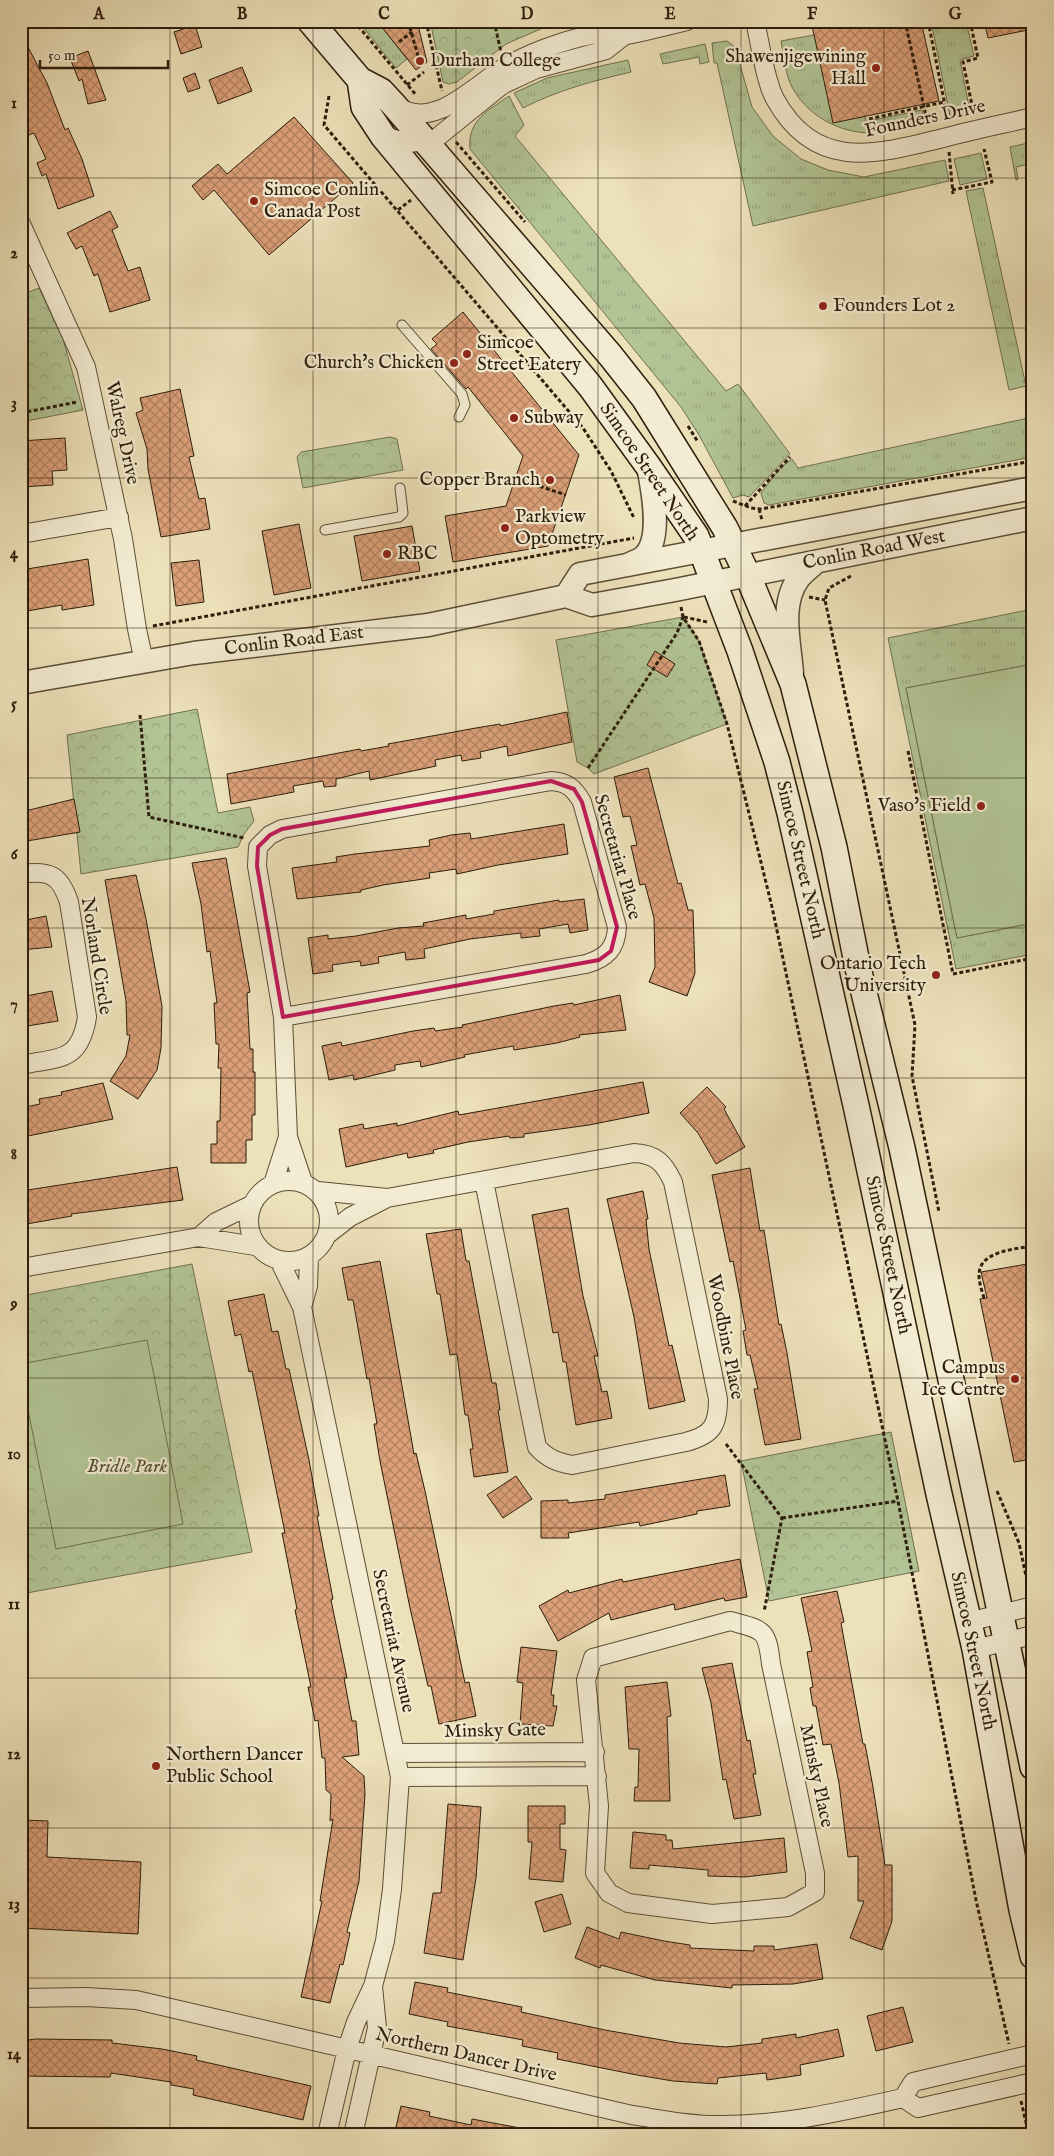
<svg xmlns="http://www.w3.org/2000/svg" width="1054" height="2156" viewBox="0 0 1054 2156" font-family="'IM FELL English',serif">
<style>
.grass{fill:url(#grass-tufts);stroke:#6f7050}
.forest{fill:url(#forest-crowns);stroke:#6f7050}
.garden{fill:#b2c495;stroke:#6f7050}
.building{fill:url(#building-cross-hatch);stroke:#2c1d0b}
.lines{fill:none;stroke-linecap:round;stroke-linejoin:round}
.service-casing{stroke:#5c4e37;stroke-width:11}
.minor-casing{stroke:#5c4e37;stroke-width:20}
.tertiary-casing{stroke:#5c4e37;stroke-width:25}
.secondary-casing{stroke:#2c1d0b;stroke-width:28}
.path{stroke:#2c1d0b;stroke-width:3;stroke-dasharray:4 2.5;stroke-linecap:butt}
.service{stroke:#f3ecd2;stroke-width:9}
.minor{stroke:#f3ecd2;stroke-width:18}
.tertiary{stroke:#f3ecd2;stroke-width:22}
.secondary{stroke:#f3ecd2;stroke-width:25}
.marked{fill:none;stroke:#c2185b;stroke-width:4;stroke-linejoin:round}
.grid{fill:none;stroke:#2c1d0b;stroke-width:1;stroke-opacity:0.55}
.poi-dot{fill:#8f2418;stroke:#f3ecd2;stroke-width:2}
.labels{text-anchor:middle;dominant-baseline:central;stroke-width:4.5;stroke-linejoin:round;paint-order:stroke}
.poi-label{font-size:19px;fill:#2c1d0b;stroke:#f3ecd2;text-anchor:start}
.street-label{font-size:19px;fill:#2c1d0b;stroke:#f3ecd2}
.park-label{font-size:19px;font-style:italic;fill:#544f34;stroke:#f3ecd2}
.neatline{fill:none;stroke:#2c1d0b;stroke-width:2}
.grid-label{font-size:16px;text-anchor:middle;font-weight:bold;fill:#2c1d0b}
</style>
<defs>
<pattern id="grass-tufts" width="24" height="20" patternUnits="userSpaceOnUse" patternTransform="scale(1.25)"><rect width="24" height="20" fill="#b2c495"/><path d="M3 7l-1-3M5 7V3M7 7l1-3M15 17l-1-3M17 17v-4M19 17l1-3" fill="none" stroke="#99a87f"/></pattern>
<pattern id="forest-crowns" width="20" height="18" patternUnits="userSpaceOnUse" patternTransform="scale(1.25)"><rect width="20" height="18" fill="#b2c495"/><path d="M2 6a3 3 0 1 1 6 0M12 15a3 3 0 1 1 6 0" fill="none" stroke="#99a87f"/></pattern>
<pattern id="building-cross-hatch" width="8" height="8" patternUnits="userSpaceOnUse" patternTransform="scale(1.25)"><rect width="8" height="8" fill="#dba078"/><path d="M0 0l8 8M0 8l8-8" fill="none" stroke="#b28261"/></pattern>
</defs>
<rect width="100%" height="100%" fill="#ede1ba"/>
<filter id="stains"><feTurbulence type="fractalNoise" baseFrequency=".004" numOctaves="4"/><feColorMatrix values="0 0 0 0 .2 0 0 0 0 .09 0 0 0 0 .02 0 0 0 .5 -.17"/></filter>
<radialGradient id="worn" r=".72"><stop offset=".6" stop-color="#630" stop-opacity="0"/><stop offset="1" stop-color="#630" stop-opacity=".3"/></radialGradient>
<path class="grass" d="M358,21H377L407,59L396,68Z
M931,21H966L974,56L960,60L970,112L950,116Z
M814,35L865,116L869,133C837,132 807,115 792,87C785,74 784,56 781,41Z
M727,41L735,47L752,107L773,136L801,159L828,170L864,177L945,160L949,181L753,226L717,63H714L712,43Z
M705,44L709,62L700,64L699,57L663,64L660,54Z
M628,60L631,72C593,81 558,90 523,108L514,93L547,78Z
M509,96L524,125L515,136L726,391L738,384L790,454L749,497L743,495L733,498L699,435L681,407L470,149C467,120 489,110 509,96Z
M922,110L925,122L876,133L873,120Z
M1033,142V163L1016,167L1018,179L1016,180L1010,147Z
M981,153L987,179L960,185L954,159Z
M983,188L1026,386L1009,390L966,191Z
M1033,417V457L769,505L764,503L761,493L780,468L792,459L798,468Z
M1033,609V664L906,688L957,938L1033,923V954L956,969L888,638Z"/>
<path class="forest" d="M430,21H559L506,44L457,82L449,84L443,82Z
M39,288L63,339L83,410L21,422V295Z
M390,437L397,439L403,470L303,488L297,457L301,452Z
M683,617L699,641L727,724L594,774L588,768L577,762L556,640Z
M197,709L218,813L250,807L254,821L244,834L238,847L81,874L67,735Z
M192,1264L252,1552L21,1594V1296Z
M891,1432L919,1571L769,1601L741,1461Z"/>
<path class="garden" d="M1033,664V923L957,938L906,688Z
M147,1340L183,1524L56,1549L21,1375V1364Z"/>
<path class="building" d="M377,21H417L427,62L416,70Z
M811,21H921L939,101L833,123Z
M984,21H1033V29L988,38Z
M195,25L202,47L181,54L174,32Z
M21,34L47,83L65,130L68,128L82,159L94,196L58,209L46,174L42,176L37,163L46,159L34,133L26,136L21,124Z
M88,51L106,100L88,104L82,79L79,81L70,58Z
M242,67L252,91L218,104L209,80Z
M195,73L200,88L188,92L183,78Z
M294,117L353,183L269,255L214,190L203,200L192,186L218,164L227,174Z
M110,211L118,227L112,230L128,271L140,267L150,300L110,312L98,274L94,276L82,246L76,249L67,233Z
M463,312L579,455L548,546L453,562L445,516L506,506L523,456L468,387L466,389L431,349L437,344L432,339Z
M180,389L194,456L189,457L199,499L205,498L210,529L161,537L148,469L147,449L136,413L143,410L140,398Z
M65,438L67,470L52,471L53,485L21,487V441Z
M299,524L311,588L274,595L262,531Z
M412,526L420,571L362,581L354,536Z
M88,559L94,605L62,610V605L21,612V570Z
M199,560L204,602L176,606L171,563Z
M655,651L675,664L667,677L647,665Z
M567,712L572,742L508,756L507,746L480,752L481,758L462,761L461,755L435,760L436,766L370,780L369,771L336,779V786L324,787L323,781L293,786L294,792L231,804L227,774L360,749L361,751L389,746L388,744L476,728L500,724V726Z
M648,768L678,884L681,883L688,910H693L695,973L687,996L649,982L655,967L654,918L645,884L640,885L631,846L637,845L630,816L623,817L614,777Z
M74,799L80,832L21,842V812Z
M564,824L568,854L498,865L457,874L456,869L429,873L430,878L383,885L361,890V892L297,899L292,868L337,862L336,857L355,854L430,846L429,840L451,835L470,833L471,839Z
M226,858L250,992L247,993L250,1049H253V1072H255V1115H252V1140H246V1163H211V1144H217V1121H220L221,1068H218L219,1044H216L214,1003H217L210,951L207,952L201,904L192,863Z
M136,875L146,919L162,1006L161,1048L157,1070L138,1099L110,1081L126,1056L130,1035H127L126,1001L105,880Z
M584,899L588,930L570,933L568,924L539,929L540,936L521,938V933L470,939L424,949L425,958L406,960L405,952L378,957L379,963L361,966L360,961L332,965L333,971L313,974L308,938L328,935V939L356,936L398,928L424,926L423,923L466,915V919L494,914V911L559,900V902Z
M46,916L52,947L21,950V921Z
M52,991L58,1021L21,1027V997Z
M620,995L626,1030L579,1035L580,1037L557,1043L514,1050L513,1046L464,1055L465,1057L421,1067L420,1061L395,1065V1070L354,1080L353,1075L329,1080L322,1046L341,1042L342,1046L413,1031L434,1028L435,1031L463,1027L462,1025L554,1006L573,1003L574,1005Z
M643,1082L649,1113L589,1125L524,1134V1137L510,1138L509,1136L468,1142L433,1150L434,1153L408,1158L407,1153L346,1167L339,1129L363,1124L364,1129L397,1123V1126L458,1111L459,1115Z
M103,1083L113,1119L23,1137L21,1108L40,1104L39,1099L62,1095L61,1092Z
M707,1087L726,1107L724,1109L745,1147L716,1164L698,1133L680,1113Z
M177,1167L183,1200L71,1214L72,1216L21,1225V1191Z
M750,1168L760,1231L764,1230L779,1325L781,1324L787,1353L801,1439L765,1445L754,1389H758L750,1355H747L743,1331L746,1330L733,1261L730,1262L712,1175Z
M643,1191L648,1219H646L649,1249L669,1346L672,1345L685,1401L649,1409L634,1317L607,1199Z
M568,1208L583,1296L598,1356H594L602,1392L607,1391L612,1418L576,1425L566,1362H563L558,1332L553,1333L532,1215Z
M461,1229L466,1261H469L492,1383H496L500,1410H498L508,1472L474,1477L470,1449H473L468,1415H465L457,1354L450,1355L440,1294H437L426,1234Z
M380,1261L414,1454L416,1453L425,1491L465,1683L469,1682L476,1716L439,1724L431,1686H428L410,1608L380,1461L374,1424H377L369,1378L367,1379L353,1300H348L342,1268Z
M1033,1263V1459L1014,1462L980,1299L987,1298L981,1272Z
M264,1294L272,1332L278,1331L286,1369H289L309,1460L319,1516H317L333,1599L331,1600L347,1678H344L352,1721H356L359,1755L342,1757L364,1776L365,1794L359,1881L347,1932L350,1933L343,1965L340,1964L330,2003L301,1997L322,1901H320L333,1819L330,1821L331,1794L326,1790L325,1758H322L318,1720L315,1721L308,1687H311L295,1610L297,1609L282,1533H285L276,1489L252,1371L249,1372L241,1334L235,1336L228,1301Z
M725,1475L730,1506L697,1511V1514L640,1526L639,1522L568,1533L569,1538H541V1501L568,1500V1503L605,1499V1495Z
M516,1476L532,1499L503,1518L487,1495Z
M740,1559L747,1597L725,1601L724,1598L675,1610L674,1604L611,1620L609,1613L558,1641L539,1606L568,1590L569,1593L622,1579L623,1582Z
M837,1591L844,1622L841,1623L863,1744H865L873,1787L885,1865H892V1921L882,1950L850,1938L864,1901H858V1856L848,1857L839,1783L831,1744L823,1745L816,1706H813L810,1688L813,1687L807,1652L812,1651L801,1598Z
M521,1647L557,1651L551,1695H554L553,1706H557L553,1726L520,1724L523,1683L517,1682Z
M732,1663L747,1741L750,1740L756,1774H753L761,1815L734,1819L726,1779L723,1780L711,1703L702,1668Z
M667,1682L671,1716L667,1717L670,1801H634L635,1787H638L639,1749H629L625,1687Z
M448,1804L481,1807L476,1878L463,1960L424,1953L433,1893H441Z
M528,1806H565V1824H560V1849L566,1850L563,1882L529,1879L532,1842H528Z
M21,1820L48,1821L47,1857L141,1862L138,1934L21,1928Z
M633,1832L666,1835V1840H672L673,1849L784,1838L787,1872L745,1877L708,1876V1870L649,1865V1869L630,1868Z
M562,1894L571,1924L544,1932L535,1902Z
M587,1927L619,1939L621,1932L664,1941L690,1945V1948L754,1951V1946H774V1950L817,1944L823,1979L793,1984L732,1985V1988L655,1980L601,1965L600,1968L575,1958Z
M415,1982L448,1988L447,1992L522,2007L521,2012L605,2030L679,2043L726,2047L762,2043V2039L796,2034V2038L838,2029L844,2056L800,2065L801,2075L767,2080L766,2073L718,2078L717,2084L673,2081L637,2075L557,2059L558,2053L522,2046L523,2040L447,2026L448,2022L409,2014Z
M903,2007L913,2042L876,2051L867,2016Z
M36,2039L112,2040V2043L162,2049L197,2056L196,2060L311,2086L303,2120L193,2095L194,2089L171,2085V2082L111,2073L110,2077L21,2076V2041Z
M401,2106L430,2112L429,2116L471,2125L472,2119L520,2128V2135H394Z"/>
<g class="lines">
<g class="service-casing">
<path id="service" d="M402,325L462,394L465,405L459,417
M325,530L399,517L403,513L400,488"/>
</g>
<g class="minor-casing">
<path id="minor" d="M755,21C760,42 765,81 775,99C816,173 877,154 943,138C973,130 1003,124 1033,117
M397,106C435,132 474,84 507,66C533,51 575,36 604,33C612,32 620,36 627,35C647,31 667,26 687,21
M383,136L409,143L434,140L502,85L536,69L606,50L625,35
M21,224L86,367L123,539L137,629L144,662
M21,534L119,517
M21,874C50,870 60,875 69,902L87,1017C80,1062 60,1057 21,1065
M283,1017L586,964C606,958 616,949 617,927L582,802C574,788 567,782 551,781L282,829L270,835L258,847L257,866L283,1017L288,1137L303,1182
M249 1221a40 40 0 1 1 80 0a40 40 0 1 1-80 0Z
M273,1184L288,1137
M318,1191L387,1198L634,1153C656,1154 664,1163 673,1182L718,1399C718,1426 712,1435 686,1442L572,1465C557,1462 548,1459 537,1447L484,1181
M327,1235L350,1217L387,1198
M199,1237L216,1222L249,1206
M279,1260L302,1307L400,1777L392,1889L385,1941L373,1986L356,2022L347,2049L327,2135
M21,1268L199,1237L255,1246
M302,1307L308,1286L309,1257
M730,1621C763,1630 767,1628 771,1664L815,1873V1892L788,1907L712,1914L628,1903L609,1893L595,1873L599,1806L586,1680L593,1658Z
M968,1622L1033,1606
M975,1649L1033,1635
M395,1753L595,1752
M400,1777L597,1776
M21,1998L86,1997L136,2000L632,2115C659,2119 687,2125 715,2125C779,2126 840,2112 903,2098
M1033,2054L913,2082L903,2098L918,2108L1033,2082
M353,2135L377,2028L373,1986"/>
</g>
<g class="tertiary-casing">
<path id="tertiary" d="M628,565C632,562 638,561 642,558C664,542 652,488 648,466
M566,596L580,574L1033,488
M792,673C790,644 779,604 799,578C804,572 811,567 816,562
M21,683L194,653L428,625L566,596L592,605L675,590L1033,518"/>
</g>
<g class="secondary-casing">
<path id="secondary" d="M310,21L360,80L381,91L393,104L610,355L644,398L725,528L748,576L793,684L834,847L858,968L902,1148L1033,1767
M360,80L364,107L383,136L590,386L648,466L696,536L740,651L777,762L790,813L857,1110L939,1494L975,1649L1022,1910L1033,1956"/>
</g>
<path class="path" d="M354,21L416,95
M408,21L421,66
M426,21L442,91
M494,21L501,52
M905,21L928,125
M928,21L948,120
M970,21L978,58L963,62L974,115
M399,42L412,32
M407,85L424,72
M329,96L324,125L583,428L611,471L634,518
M869,119L944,102
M456,142L525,222
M949,152L953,194
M952,190L992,182L984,149
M398,210L411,200
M21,413L77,402
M688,426L698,442
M515,478L566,495
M733,501L751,508L761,509L1033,461
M745,506L790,457
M759,509L762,520
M851,576L829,588L825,600L915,1025L912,1076L939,1212
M809,597L825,600
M681,607L683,617L699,641L727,724L772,907L898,1501L976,1900L1009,2044
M684,617L707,622
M153,626L634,538
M140,715L149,817L244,838
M908,751L953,974L1033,958
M588,768L677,633L683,617
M984,1298C982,1291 979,1283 979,1275C979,1251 1015,1249 1033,1246
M726,1444L782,1518L764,1612
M21,1455L29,1453
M997,1491L1019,1543L1029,1590
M782,1518L898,1501
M1021,2101L1029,2135"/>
<use href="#service" class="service"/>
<use href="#minor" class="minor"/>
<use href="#tertiary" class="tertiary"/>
<use href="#secondary" class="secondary"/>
</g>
<path class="marked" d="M551,781L574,789L582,802L617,927L611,951L599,960L283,1017L257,866L258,847L270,835L282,829Z"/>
<path class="grid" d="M170,21V2135M313,21V2135M456,21V2135M598,21V2135M741,21V2135M884,21V2135M21,178H1033M21,328H1033M21,478H1033M21,628H1033M21,778H1033M21,928H1033M21,1078H1033M21,1228H1033M21,1378H1033M21,1528H1033M21,1678H1033M21,1828H1033M21,1978H1033"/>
<g class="poi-dot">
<circle cx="420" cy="61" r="5"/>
<circle cx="876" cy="68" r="5"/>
<circle cx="254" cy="201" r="5"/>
<circle cx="823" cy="306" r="5"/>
<circle cx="467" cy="354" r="5"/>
<circle cx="454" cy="363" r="5"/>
<circle cx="514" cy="418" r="5"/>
<circle cx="550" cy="480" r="5"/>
<circle cx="505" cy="528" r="5"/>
<circle cx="387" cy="554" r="5"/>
<circle cx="981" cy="806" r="5"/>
<circle cx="936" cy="975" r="5"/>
<circle cx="1015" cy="1379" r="5"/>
<circle cx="156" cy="1766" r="5"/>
</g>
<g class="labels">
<g class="poi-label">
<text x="866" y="57" text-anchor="end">Shawenjigewining<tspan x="866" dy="22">Hall</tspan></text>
<text x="430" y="61">Durham College</text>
<text x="264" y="190">Simcoe Conlin<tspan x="264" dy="22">Canada Post</tspan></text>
<text x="833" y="306">Founders Lot 2</text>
<text x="477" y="343">Simcoe<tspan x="477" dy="22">Street Eatery</tspan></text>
<text x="444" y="363" text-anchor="end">Church's Chicken</text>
<text x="524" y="418">Subway</text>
<text x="540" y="480" text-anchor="end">Copper Branch</text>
<text x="515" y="517">Parkview<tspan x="515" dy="22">Optometry</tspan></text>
<text x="397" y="554">RBC</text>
<text x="971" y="806" text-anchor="end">Vaso's Field</text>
<text x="926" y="964" text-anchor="end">Ontario Tech<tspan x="926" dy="22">University</tspan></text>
<text x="1005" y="1368" text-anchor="end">Campus<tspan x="1005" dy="22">Ice Centre</tspan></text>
<text x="166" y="1755">Northern Dancer<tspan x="166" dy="22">Public School</tspan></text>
</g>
<g class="street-label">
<text transform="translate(925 119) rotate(-12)">Founders Drive</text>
<text transform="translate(122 433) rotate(78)">Walreg Drive</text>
<text transform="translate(649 472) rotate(56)">Simcoe Street North</text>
<text transform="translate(874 550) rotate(-11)">Conlin Road West</text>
<text transform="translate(294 641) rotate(-7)">Conlin Road East</text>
<text transform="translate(617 857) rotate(74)">Secretariat Place</text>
<text transform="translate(800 860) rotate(77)">Simcoe Street North</text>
<text transform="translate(96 956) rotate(81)">Norland Circle</text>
<text transform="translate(888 1255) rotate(78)">Simcoe Street North</text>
<text transform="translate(725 1337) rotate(79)">Woodbine Place</text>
<text transform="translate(393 1641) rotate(78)">Secretariat Avenue</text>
<text transform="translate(973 1651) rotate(78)">Simcoe Street North</text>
<text transform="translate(495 1731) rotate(-1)">Minsky Gate</text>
<text transform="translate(816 1776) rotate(78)">Minsky Place</text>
<text transform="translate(466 2055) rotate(13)">Northern Dancer Drive</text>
</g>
<g class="park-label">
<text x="127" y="1467">Bridle Park</text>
</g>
</g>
<rect width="1054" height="2156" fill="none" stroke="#ede1ba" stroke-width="55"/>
<path d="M40 60v8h128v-8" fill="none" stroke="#2c1d0b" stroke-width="2.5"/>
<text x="48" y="60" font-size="15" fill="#2c1d0b" stroke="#f3ecd2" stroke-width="4" paint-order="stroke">50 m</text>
<rect x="28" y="28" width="998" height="2100" class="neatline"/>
<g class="grid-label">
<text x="99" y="19">A</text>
<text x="242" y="19">B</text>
<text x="384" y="19">C</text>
<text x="527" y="19">D</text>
<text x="670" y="19">E</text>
<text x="812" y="19">F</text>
<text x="955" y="19">G</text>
<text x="14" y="108">1</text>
<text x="14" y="258">2</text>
<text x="14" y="408">3</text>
<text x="14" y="558">4</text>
<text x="14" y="709">5</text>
<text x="14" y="859">6</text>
<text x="14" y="1009">7</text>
<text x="14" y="1159">8</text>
<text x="14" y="1309">9</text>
<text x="14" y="1459">10</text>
<text x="14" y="1609">11</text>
<text x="14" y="1759">12</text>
<text x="14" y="1909">13</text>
<text x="14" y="2059">14</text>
</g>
<rect width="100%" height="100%" filter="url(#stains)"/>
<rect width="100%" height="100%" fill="url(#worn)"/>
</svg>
